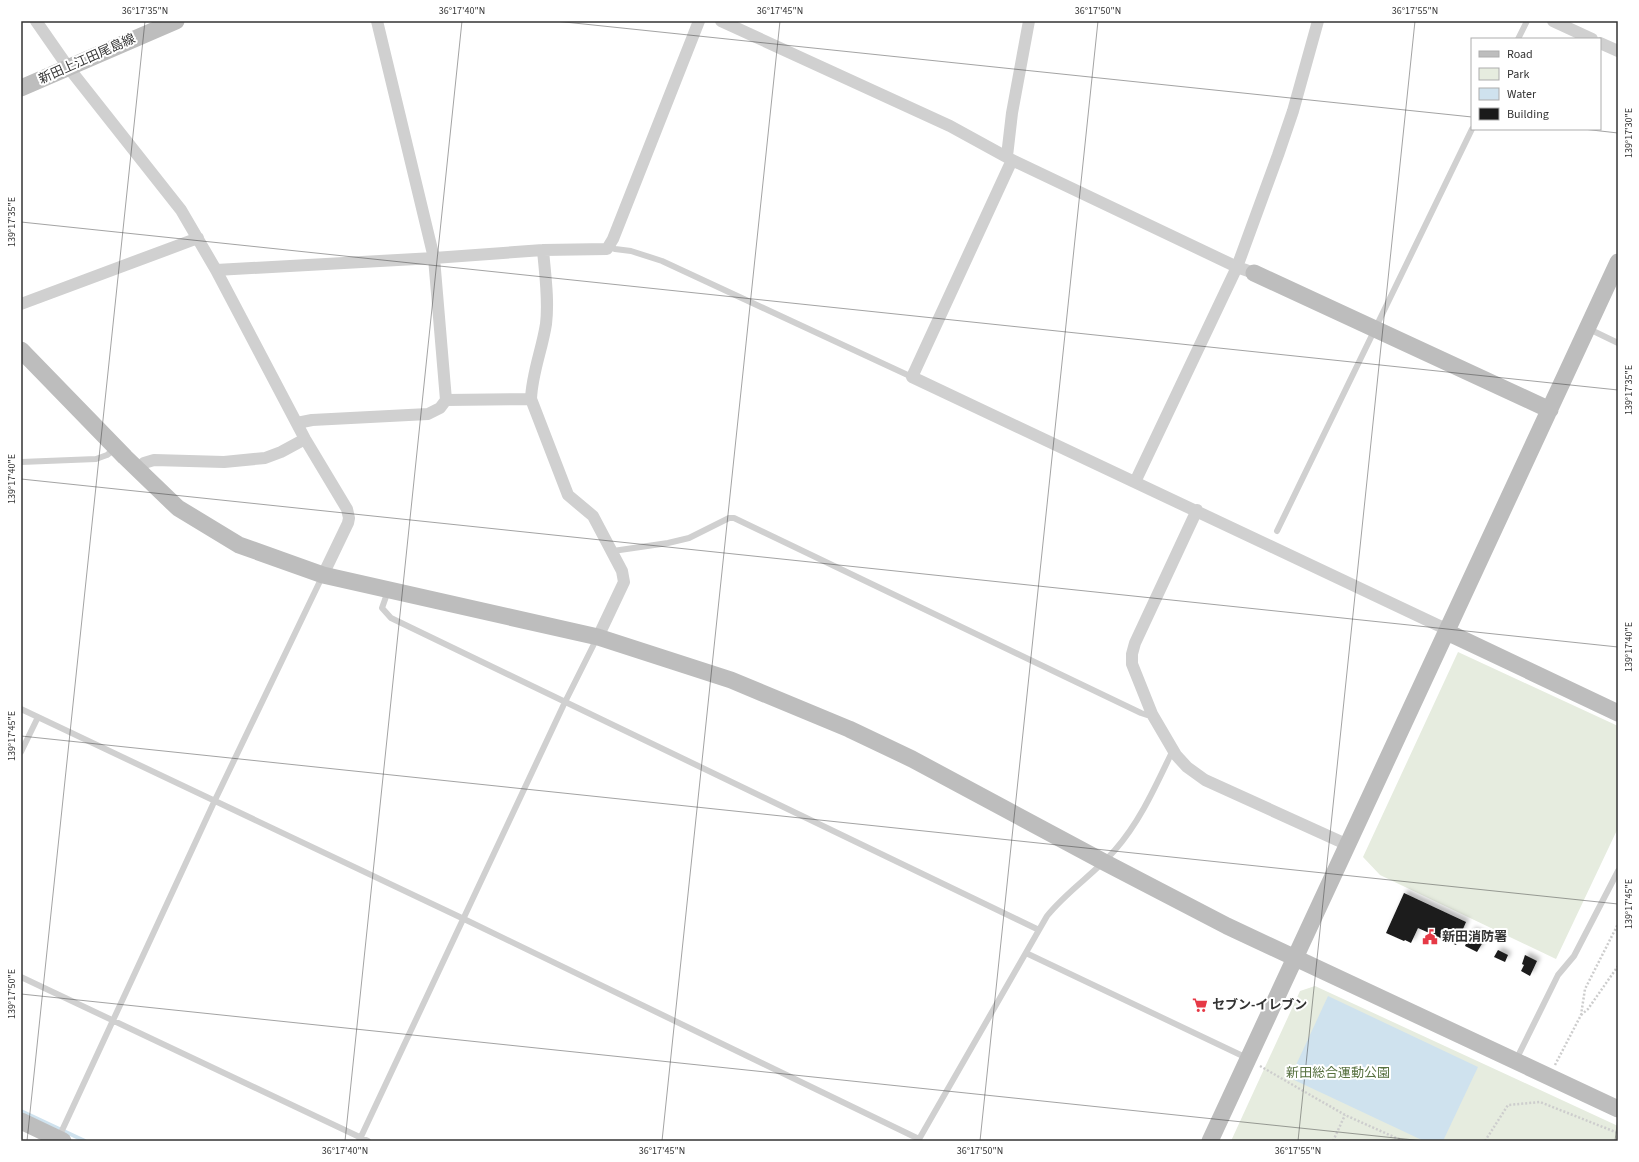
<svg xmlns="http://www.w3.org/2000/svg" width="1639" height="1162" viewBox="0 0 1639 1162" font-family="'Source Sans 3','Noto Sans JP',sans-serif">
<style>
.green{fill:#e6ecdf}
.water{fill:#cfe2ee}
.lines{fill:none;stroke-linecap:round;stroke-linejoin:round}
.stream{stroke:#cfe2ee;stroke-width:4}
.building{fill:#1a1a1a;filter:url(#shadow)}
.path{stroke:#cdcdcd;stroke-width:2.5;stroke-dasharray:2 2;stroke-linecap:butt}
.lane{stroke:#d0d0d0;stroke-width:6}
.street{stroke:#d0d0d0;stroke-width:12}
.secondary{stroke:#bdbdbd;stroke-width:17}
.ticks{fill:none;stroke:#333;stroke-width:1;stroke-opacity:0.45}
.labels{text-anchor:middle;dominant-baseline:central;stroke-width:4;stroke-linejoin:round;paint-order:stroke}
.street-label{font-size:13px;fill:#333;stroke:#fff}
.poi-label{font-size:13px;font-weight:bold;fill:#333;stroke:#fff;text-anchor:start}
.park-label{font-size:13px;fill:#56703f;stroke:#fff}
.neatline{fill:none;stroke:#333;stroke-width:1.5}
.ticks-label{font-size:10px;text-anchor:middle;fill:#333}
</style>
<defs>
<filter id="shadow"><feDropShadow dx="3.5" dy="-3.5" stdDeviation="2" flood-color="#0004"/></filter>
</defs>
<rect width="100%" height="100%" fill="#fff"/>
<path class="green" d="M1458,652L1618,726V828L1556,959L1380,875L1363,857Z
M1315,986L1618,1126V1141H1231L1300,991Z"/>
<path class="water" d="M1328,996L1478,1067L1443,1141H1424L1290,1078Z"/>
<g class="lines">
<path class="stream" d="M21,1111L85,1141"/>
</g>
<path class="building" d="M1404,893L1466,922L1456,945L1418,928L1411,943L1405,940L1404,941L1386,933Z
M1472,930L1486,937L1477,952L1465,946Z
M1498,950L1508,955L1505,962L1494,957Z
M1525,955L1537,961L1530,976L1521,971L1524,965L1522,964Z"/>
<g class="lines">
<path class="path" d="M1581,1015L1588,1009L1618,966
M1555,1065L1581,1015L1585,989L1618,924
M1260,1066L1345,1115L1403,1141
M1333,1141L1345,1115
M1485,1141L1508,1105L1540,1102L1618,1133"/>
<path class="lane" d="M1518,39L1527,21
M609,246L615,249L631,251L662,261L912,377
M1589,329L1618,343
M21,462L96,459L107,455L115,449
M1277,531L1472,129
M613,551L668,543L689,538L729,518H734L1141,713L1147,715L1152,714
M388,591L382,608L391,618L1039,930
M21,709L464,919L919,1139
M21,752L38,717
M1026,953L1247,1058
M21,977L368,1141
M1516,1060L1558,975L1574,956L1618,871
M59,1137L215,800L322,577
M359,1141L565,702L597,638
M918,1141L1047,916C1067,891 1094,874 1115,850C1141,820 1156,785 1173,750"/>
<path class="street" d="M36,21L68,67L181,210L216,270L305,439L347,509L349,518L348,523L323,575
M721,21L950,126L1012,160L1237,267L1254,273
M1553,21L1592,39
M1600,43L1618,51
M1007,156L1012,113L1029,21
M1012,160L912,377L1448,630
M543,250C545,274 549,300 546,324C542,350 532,373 531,399L568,495L593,516L622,571L624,582L598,637
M216,270L434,258L543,250L607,249L613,239L699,21
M21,304L198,238
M446,400L531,399
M297,423L312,420L428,414L440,408L446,400L434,258L377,21
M137,469L144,463L154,460L224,462L265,458L281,452L305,439
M1135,482L1237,267L1278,155L1293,111L1318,21
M1197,510L1135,643L1132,654V664L1152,714L1176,755L1187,767L1205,780L1348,845"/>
<path class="secondary" d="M21,88L176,21
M1254,273L1550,410
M21,350L125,457L178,508L239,545L323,575L598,637L731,680L849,729L912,759L1104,862L1227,926L1618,1109
M1447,632L1618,713
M21,1121L63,1141
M1210,1141L1618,262"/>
</g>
<path class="ticks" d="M555,21L1472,117M1583,129L1618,133M21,222L1618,390M21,479L1618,647M21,736L1618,904M21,994L1424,1141M27,1141L145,21M345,1141L462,21M662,1141L780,21M980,1141L1098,21M1298,1141L1415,21M1615,1141L1618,1117"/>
<defs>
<g id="civic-bare" transform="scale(1.2)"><path d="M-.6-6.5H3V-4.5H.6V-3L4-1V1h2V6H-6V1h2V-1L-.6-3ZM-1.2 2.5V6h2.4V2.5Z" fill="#e63946" stroke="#fff" stroke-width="2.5" paint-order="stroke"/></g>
<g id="supermarket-bare" transform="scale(1.2)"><path d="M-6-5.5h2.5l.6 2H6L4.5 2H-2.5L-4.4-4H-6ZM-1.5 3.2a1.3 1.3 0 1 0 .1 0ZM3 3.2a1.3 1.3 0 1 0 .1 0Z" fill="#e63946" stroke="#fff" stroke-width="2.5" paint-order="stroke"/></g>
</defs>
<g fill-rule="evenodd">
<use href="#civic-bare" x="1430" y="937"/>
<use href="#supermarket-bare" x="1200" y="1005"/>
</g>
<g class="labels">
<g class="street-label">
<text transform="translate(87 59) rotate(-24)">新田上江田尾島線</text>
</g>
<g class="poi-label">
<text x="1442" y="937">新田消防署</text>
<text x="1212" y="1005">セブン-イレブン</text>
</g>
<g class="park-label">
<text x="1338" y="1073">新田総合運動公園</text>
</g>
</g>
<rect width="1639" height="1162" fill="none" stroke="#ffffff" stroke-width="44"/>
<rect x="1471" y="38" width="130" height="92" fill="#ffffff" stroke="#adadad"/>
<rect x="1479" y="51" width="20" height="6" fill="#bdbdbd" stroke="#adadad"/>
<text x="1507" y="58" font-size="12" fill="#333333">Road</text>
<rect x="1479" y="68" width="20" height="12" fill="#e6ecdf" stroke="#adadad"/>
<text x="1507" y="78" font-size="12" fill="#333333">Park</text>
<rect x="1479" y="88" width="20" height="12" fill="#cfe2ee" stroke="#adadad"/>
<text x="1507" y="98" font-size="12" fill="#333333">Water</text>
<rect x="1479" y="108" width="20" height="12" fill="#1a1a1a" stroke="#adadad"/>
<text x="1507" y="118" font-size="12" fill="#333333">Building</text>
<rect x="22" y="22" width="1595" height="1118" class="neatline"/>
<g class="ticks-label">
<text x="145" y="14">36°17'35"N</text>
<text x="462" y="14">36°17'40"N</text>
<text x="780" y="14">36°17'45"N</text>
<text x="1098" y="14">36°17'50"N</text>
<text x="1415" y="14">36°17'55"N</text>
<text transform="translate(1628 133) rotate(-90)" y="4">139°17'30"E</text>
<text transform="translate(11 222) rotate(-90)" y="4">139°17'35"E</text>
<text transform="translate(1628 390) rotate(-90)" y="4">139°17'35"E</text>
<text transform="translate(11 479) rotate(-90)" y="4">139°17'40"E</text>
<text transform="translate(1628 647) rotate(-90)" y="4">139°17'40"E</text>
<text transform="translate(11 736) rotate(-90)" y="4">139°17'45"E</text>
<text transform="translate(1628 904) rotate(-90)" y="4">139°17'45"E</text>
<text transform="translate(11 994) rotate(-90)" y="4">139°17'50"E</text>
<text x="345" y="1154">36°17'40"N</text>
<text x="662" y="1154">36°17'45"N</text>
<text x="980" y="1154">36°17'50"N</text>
<text x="1298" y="1154">36°17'55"N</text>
</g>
</svg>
